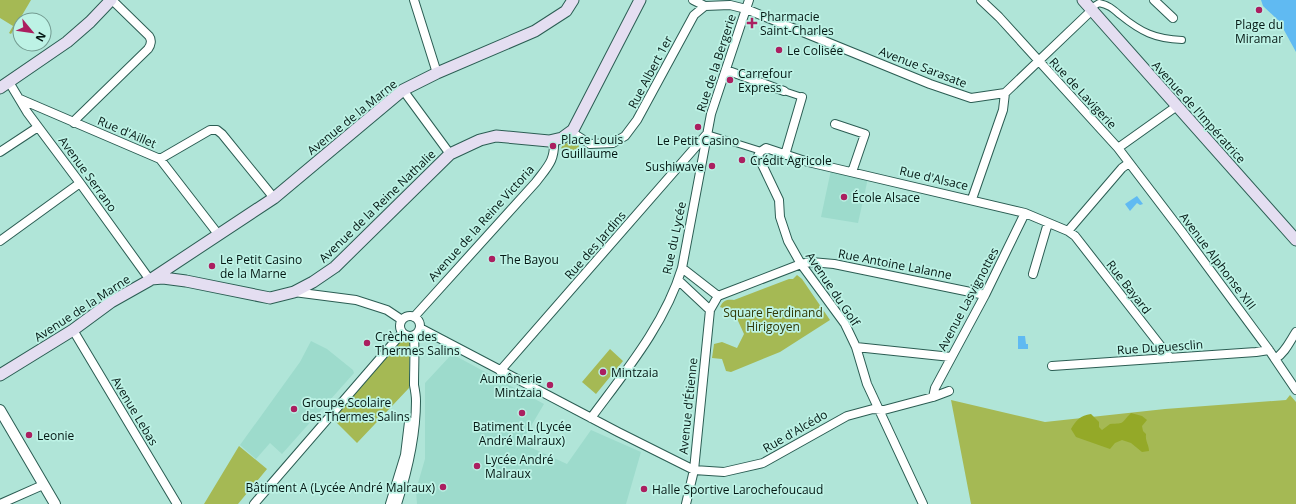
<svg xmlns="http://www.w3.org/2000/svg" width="1296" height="504" viewBox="0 0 1296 504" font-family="'Open Sans',sans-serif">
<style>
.built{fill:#9ddbcc}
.green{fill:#a5b954}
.forest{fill:#94a928}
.water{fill:#60baf2}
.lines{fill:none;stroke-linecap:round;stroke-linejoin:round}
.pedestrian-casing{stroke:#2b5d53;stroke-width:8}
.minor-casing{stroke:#2b5d53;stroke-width:10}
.tertiary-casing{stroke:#2b5d53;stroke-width:12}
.secondary-casing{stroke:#2b5d53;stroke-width:13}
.pedestrian{stroke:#fff;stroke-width:6}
.minor{stroke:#fff;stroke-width:8}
.tertiary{stroke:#fff;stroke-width:10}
.secondary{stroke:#e4def1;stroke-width:11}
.poi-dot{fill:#ab1f60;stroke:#bdf2e5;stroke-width:1.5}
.labels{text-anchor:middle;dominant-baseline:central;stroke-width:3.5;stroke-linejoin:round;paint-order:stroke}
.poi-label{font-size:12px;fill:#041814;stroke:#bdf2e5;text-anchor:start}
.street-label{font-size:12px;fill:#041814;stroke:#bdf2e5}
.park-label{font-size:12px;fill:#303804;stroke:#bdf2e5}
</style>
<rect width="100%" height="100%" fill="#b0e5d8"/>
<path class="built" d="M831,170L868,178L858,223L821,217Z
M311,341L327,349L353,370L354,373L282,454L270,443L256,459L240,445L300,362Z
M452,354L544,404L521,443L567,464L591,430L641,452L626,504H417L416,490L425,459V383Z"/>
<path class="green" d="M0,0H31L11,34L9,33L13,26L0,18Z
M573,140L578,144L579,147L576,150L567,152L561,148L563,145Z
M797,275L802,279L830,320L780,352L731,372L726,371L722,359L712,358L714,344L722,342L737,348L744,334L734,312L720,307C723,300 728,299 734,300L789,279H793Z
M403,337L410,342L409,388L357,443L331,417Z
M610,349L623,361L596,394L582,382Z
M1290,395L1296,402V504H971L951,400L1045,422L1165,409L1286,400Z
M239,446L267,469L238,504H204Z"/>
<path class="forest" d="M1131,413L1142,416L1147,420L1142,426L1143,431L1146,434C1145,441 1149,445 1149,451L1142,452L1131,443L1122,440L1115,443L1110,449L1076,437L1071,429C1077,419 1080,416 1091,414L1099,422V427L1102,430L1110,424C1126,423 1120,424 1131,413Z"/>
<path class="water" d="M1261,0H1296V52L1279,21L1263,6Z
M1137,196L1143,204L1140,205L1137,203L1130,211L1125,204Z
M1018,336H1025L1026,344H1028V349H1018Z"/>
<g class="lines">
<g class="pedestrian-casing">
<path id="pedestrian" d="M1091,8L1099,3C1109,5 1113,9 1120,15C1141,32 1155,39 1182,40
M784,91L802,97
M707,134L758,150L760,152"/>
</g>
<g class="minor-casing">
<path id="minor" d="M414,0L437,73
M693,0L705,6
M981,0L999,17L1118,148L1182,232L1269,350L1296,390
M1154,0L1173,18
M726,70L784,91
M9,82L27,112L80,183L150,280
M403,90L450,154
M20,99L160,159L218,234
M74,123L76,119L148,49C151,45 152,40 149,36L112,0
M835,124L865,134L852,172
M571,132L590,144L613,143L625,136L637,120L694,15L705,6L730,5L746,9L930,84L971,98L1005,93L1092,10
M1118,148L1177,106
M0,152L38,127
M785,155L802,97
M160,159L210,130H217L222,134L274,198
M972,199L1003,110L1005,93
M1068,231L1122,168L1129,163
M0,241L80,183
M682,268L718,296
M1033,274L1048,223
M678,280L710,310
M294,292L356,300L387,310L402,320
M718,296L801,264L811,262L834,264L985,295
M400 326a10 10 0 1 1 20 0a10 10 0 1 1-20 0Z
M414,317L536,182C548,166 555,161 554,140
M420,328L618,432L694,470L724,472L763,463L847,416L873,409L884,410L933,397L949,391
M73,330L177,504
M856,347L951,357
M1275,359C1285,353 1290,341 1296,332
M1052,366L1256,352L1269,350
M500,371L706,135
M933,397L935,388L985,295L1025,213
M591,418C625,372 665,324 682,268L711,114L749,0
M0,504L43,485
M254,504L402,333
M390,504L405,455L409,422
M397,504C408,470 416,436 416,401C416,395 415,390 414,385C414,369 415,352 414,336
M686,504L694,470L710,310L718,296
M923,504L867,384L856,347L845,324L801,264L788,241L780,217L779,200L758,156L760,152L766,148L808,162L1025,213L1068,231L1075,236L1170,358"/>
</g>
<g class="tertiary-casing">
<path id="tertiary" d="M0,410L55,504"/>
</g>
<g class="secondary-casing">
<path id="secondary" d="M1083,0L1296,240
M0,88L67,42L90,22L111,0
M151,279L163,278L186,281L270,298L294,292L313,282L335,267L450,154L480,140L496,136L549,141L562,138L573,130L640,0
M0,375L73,330L111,302L150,280L274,198L403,90L437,73L535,31L566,11L573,0"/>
</g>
<use href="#pedestrian" class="pedestrian"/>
<use href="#minor" class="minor"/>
<use href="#tertiary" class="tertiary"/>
<use href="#secondary" class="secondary"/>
</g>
<g class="poi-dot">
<circle cx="1259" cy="10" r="4"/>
<path d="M750 17h4v4h4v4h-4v4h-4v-4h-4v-4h4z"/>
<circle cx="779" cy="50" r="4"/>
<circle cx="730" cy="80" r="4"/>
<circle cx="698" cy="127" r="4"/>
<circle cx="553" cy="146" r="4"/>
<circle cx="742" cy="160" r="4"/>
<circle cx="712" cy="166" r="4"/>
<circle cx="844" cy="197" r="4"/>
<circle cx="492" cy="259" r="4"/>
<circle cx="212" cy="266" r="4"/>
<circle cx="367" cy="343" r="4"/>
<circle cx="603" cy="372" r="4"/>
<circle cx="550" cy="385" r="4"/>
<circle cx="294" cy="409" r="4"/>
<circle cx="522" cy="413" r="4"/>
<circle cx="29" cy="435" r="4"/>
<circle cx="477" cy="466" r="4"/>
<circle cx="443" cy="487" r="4"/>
<circle cx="644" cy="489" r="4"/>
</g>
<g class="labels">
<g class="poi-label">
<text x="760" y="16">Pharmacie<tspan x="760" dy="14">Saint-Charles</tspan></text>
<text x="1259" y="24" text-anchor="middle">Plage du<tspan x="1259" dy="14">Miramar</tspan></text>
<text x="787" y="50">Le Colisée</text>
<text x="738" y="73">Carrefour<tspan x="738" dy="14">Express</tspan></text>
<text x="561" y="139">Place Louis<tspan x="561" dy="14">Guillaume</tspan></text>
<text x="698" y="140" text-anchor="middle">Le Petit Casino</text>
<text x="750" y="160">Crédit Agricole</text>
<text x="704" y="166" text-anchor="end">Sushiwave</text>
<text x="852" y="197">École Alsace</text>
<text x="220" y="259">Le Petit Casino<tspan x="220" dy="14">de la Marne</tspan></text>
<text x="500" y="259">The Bayou</text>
<text x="375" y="336">Crèche des<tspan x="375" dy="14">Thermes Salins</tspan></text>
<text x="611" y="372">Mintzaia</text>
<text x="542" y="378" text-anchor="end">Aumônerie<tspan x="542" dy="14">Mintzaia</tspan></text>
<text x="302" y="402">Groupe Scolaire<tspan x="302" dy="14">des Thermes Salins</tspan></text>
<text x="522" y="426" text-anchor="middle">Batiment L (Lycée<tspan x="522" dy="14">André Malraux)</tspan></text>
<text x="37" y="435">Leonie</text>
<text x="485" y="459">Lycée André<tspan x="485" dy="14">Malraux</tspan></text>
<text x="435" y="487" text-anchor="end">Bâtiment A (Lycée André Malraux)</text>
<text x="652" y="489">Halle Sportive Larochefoucaud</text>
</g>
<g class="street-label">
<text transform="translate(716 63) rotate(-72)">Rue de la Bergerie</text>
<text transform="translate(923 67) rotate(21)">Avenue Sarasate</text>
<text transform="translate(650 72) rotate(-62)">Rue Albert 1er</text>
<text transform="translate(1083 93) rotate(47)">Rue de Lavigerie</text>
<text transform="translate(1199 112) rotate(48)">Avenue de l'Impératrice</text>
<text transform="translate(352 117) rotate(-39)">Avenue de la Marne</text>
<text transform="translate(127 132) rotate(23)">Rue d'Aillet</text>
<text transform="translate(88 174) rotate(54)">Avenue Serrano</text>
<text transform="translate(934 178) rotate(13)">Rue d'Alsace</text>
<text transform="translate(377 206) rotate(-44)">Avenue de la Reine Nathalie</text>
<text transform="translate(481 223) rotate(-48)">Avenue de la Reine Victoria</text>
<text transform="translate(674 238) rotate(-78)">Rue du Lycée</text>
<text transform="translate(595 245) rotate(-49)">Rue des Jardins</text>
<text transform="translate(1218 261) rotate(53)">Avenue Alphonse XIII</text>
<text transform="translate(895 264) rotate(11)">Rue Antoine Lalanne</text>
<text transform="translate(1129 287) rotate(52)">Rue Bayard</text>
<text transform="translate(833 289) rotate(56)">Avenue du Golf</text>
<text transform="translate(968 299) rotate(-62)">Avenue Lasvignottes</text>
<text transform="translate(82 308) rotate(-33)">Avenue de la Marne</text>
<text transform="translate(1160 347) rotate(-4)">Rue Duguesclin</text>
<text transform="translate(688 406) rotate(-84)">Avenue d'Étienne</text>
<text transform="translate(135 411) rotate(59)">Avenue Lebas</text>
<text transform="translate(795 431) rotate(-30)">Rue d'Alcédo</text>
</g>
<g class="park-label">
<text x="773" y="312">Square Ferdinand<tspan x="773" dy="14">Hirigoyen</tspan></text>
</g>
</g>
<g transform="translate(32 32) rotate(119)"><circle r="19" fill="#bdf2e5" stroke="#739b91"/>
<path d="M0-3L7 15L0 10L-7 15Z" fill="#ab1f60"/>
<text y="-6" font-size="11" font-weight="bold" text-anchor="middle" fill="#041814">N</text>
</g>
</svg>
